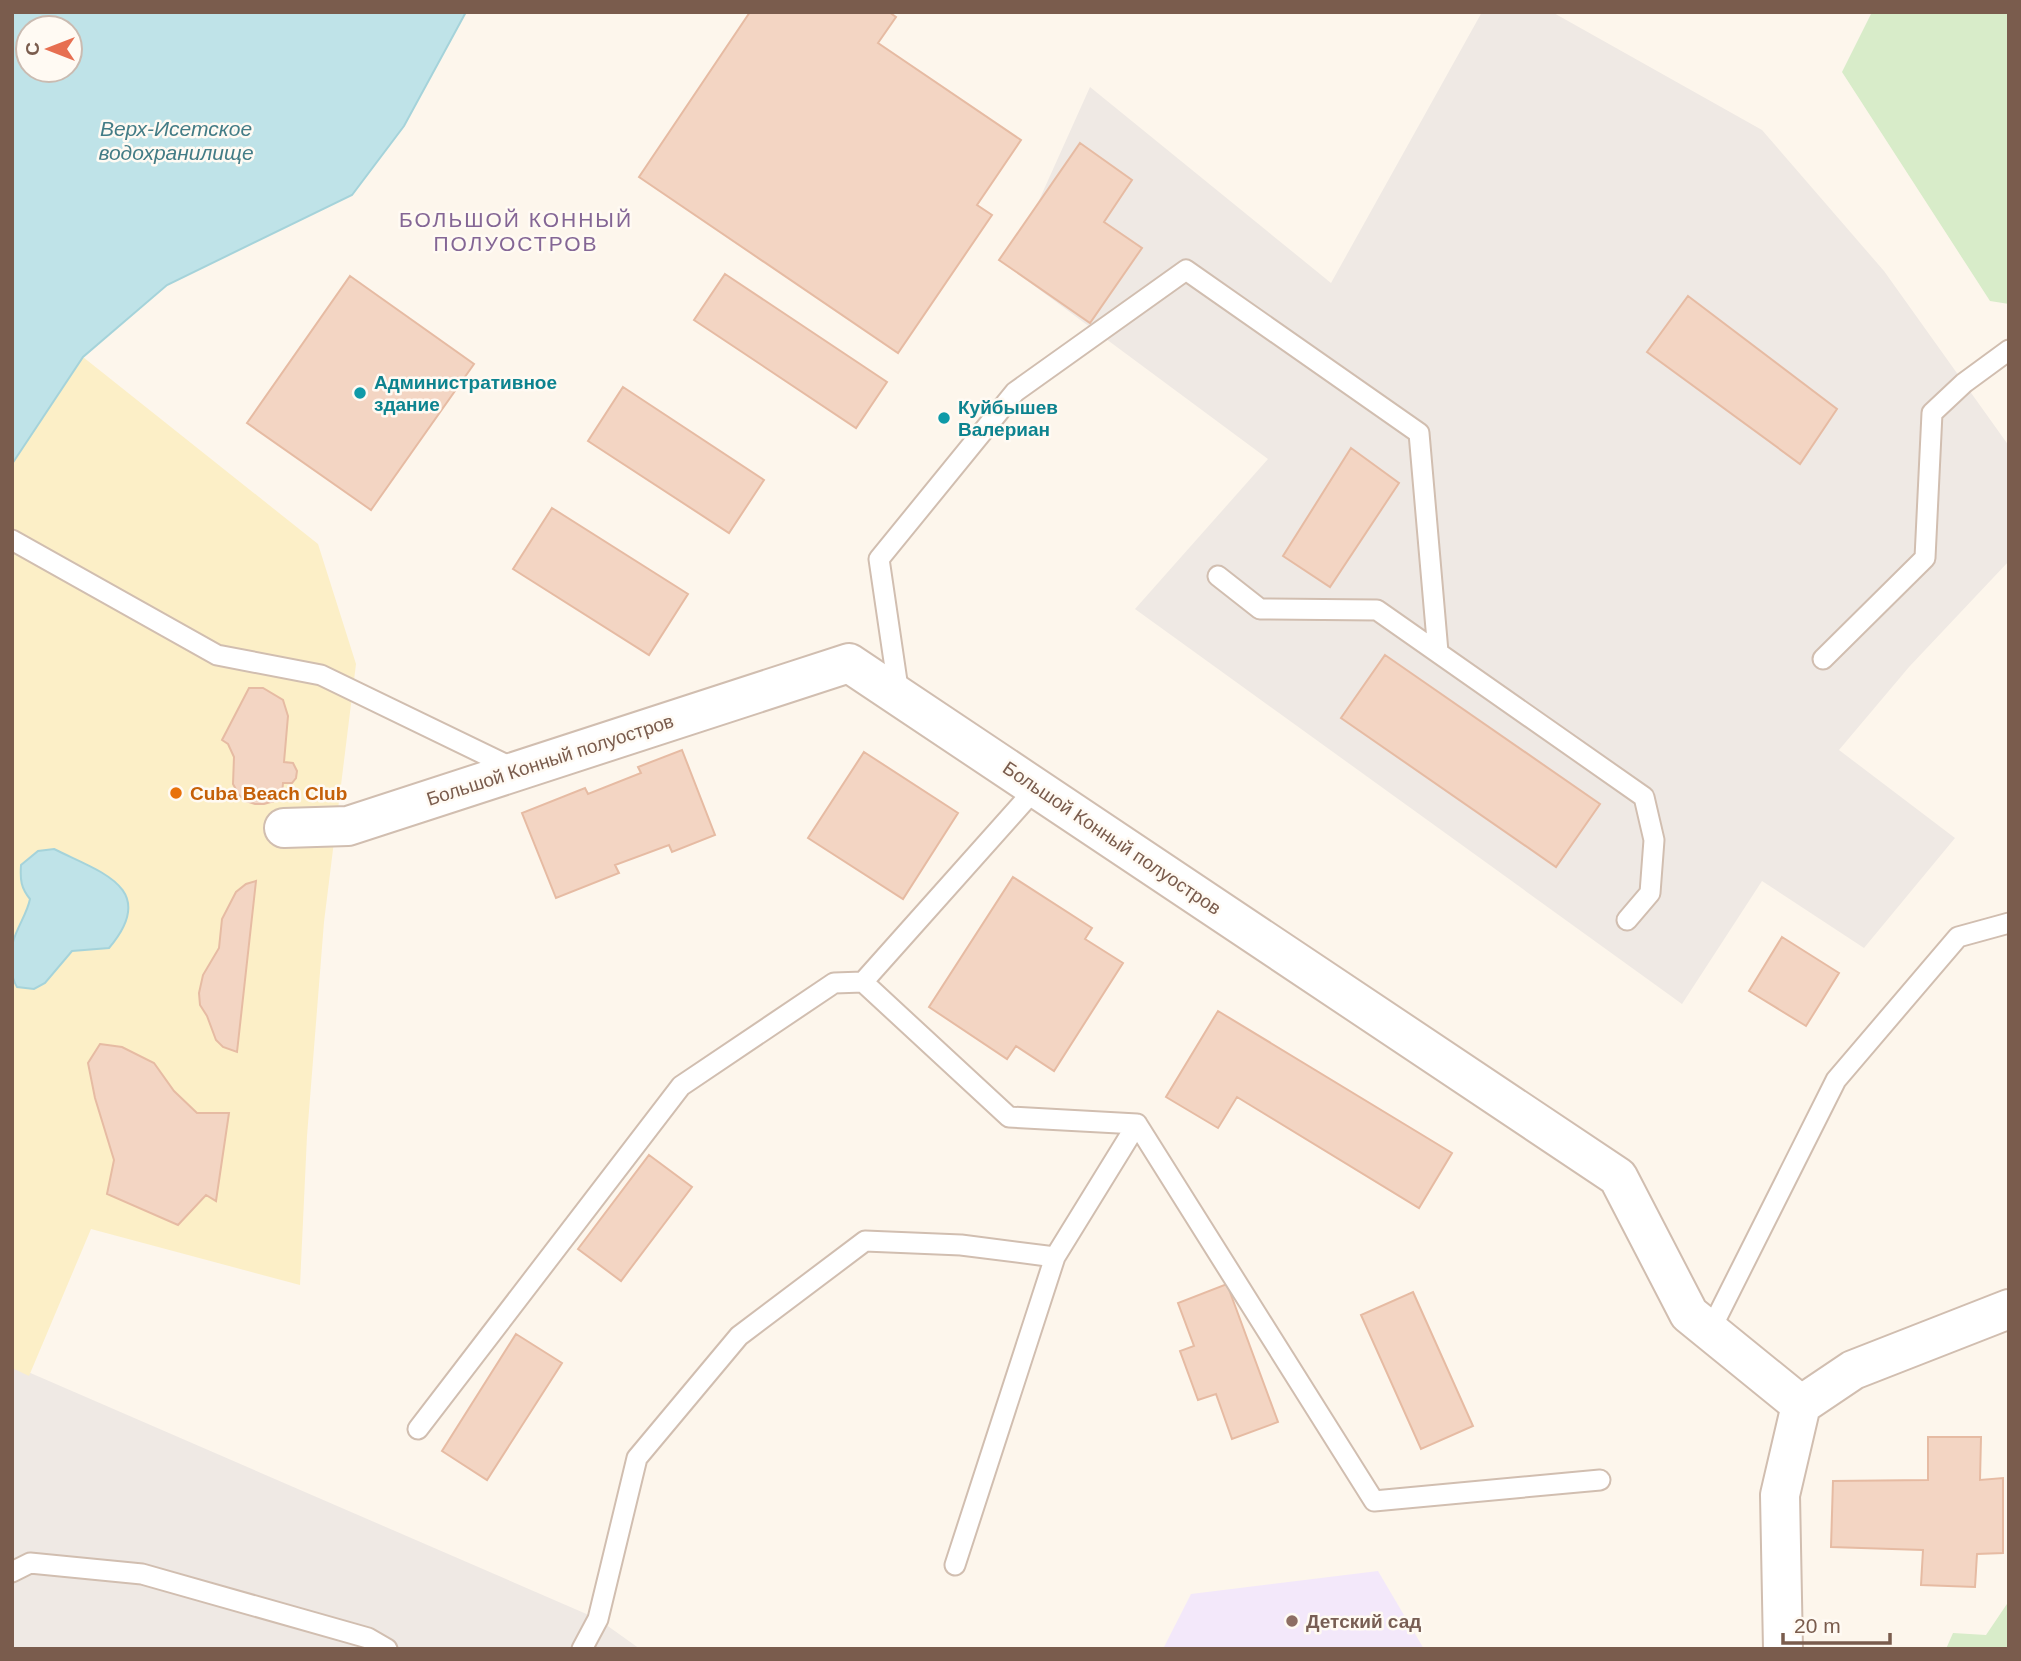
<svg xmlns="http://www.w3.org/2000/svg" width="2021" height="1661" viewBox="0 0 2021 1661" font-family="Arial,sans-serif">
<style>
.industrial{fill:#efe9e4}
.education{fill:#f3e8fa}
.green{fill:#d8ecc9}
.sand{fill:#fcefc7}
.water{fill:#bfe3e8;stroke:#a5d3da;stroke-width:2;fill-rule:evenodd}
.building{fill:#f3d5c3;stroke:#e6bba3;stroke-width:2}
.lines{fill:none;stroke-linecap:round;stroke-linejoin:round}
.service-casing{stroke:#d1beb0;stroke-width:23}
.minor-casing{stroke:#d1beb0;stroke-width:42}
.tertiary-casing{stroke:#d1beb0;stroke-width:42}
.service{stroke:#fff;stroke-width:19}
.minor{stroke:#fff;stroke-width:38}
.tertiary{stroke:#fff;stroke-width:38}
.culture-dot{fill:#0f9aa8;stroke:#fffaf3;stroke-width:2.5}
.food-dot{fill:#e8710a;stroke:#fffaf3;stroke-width:2.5}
.education-dot{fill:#8d6e63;stroke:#fffaf3;stroke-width:2.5}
.labels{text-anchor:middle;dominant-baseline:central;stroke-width:5;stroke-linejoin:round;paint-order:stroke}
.culture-label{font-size:19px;font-weight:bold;fill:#0d838f;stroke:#fffaf3;text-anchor:start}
.street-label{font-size:19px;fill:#7a5c4d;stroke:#fffaf3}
.food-label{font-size:19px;font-weight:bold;fill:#c56008;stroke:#fffaf3;text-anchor:start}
.education-label{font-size:19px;font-weight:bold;fill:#785e54;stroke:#fffaf3;text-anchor:start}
.water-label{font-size:21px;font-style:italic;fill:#437c86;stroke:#fffaf3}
.neighbourhood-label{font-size:21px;letter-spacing:2px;fill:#846695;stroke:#fffaf3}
</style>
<rect width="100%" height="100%" fill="#fdf6ec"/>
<path class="industrial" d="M1482,12H1552L1762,130L1884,271L2009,446V561L1909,667L1839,750L1955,838L1864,948L1762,881L1682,1004L1135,609L1268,459L1009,267L1090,87L1331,283Z
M12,1365L598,1619L640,1649H12Z"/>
<path class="education" d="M1378,1571L1424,1649H1163L1191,1594Z"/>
<path class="green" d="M1872,12H2009V304L1990,301L1842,72Z
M2009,1601V1649H1946L1953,1633L1986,1635Z"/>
<path class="sand" d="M83,357L318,544L356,664L324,922L307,1136L300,1285L91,1229L29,1376L12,1368V464Z"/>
<path class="water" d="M12,12H466L404,126L352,195L167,285L83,357L12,464ZM28,28H70V70H28Z
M54,849C100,872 160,888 109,948L72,951L45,983L34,989L17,987C10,977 10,954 13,942C17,927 27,914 30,899C21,888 20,880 21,865L38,851Z"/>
<path class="building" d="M750,12H889L896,17L878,43L1021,140L977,205L992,215L898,353L639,177Z
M1080,143L1132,180L1104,222L1142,248L1090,323L999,260Z
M725,274L887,382L856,428L694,320Z
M350,276L474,364L371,510L247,423Z
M1688,296L1837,409L1800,464L1647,352Z
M623,387L764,480L729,533L588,441Z
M1351,448L1399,483L1330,587L1283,556Z
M552,508L688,594L649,655L513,569Z
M1385,655L1600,804L1556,867L1341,718Z
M249,688H263L283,700L288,716L284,762L293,763L297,771L296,778L292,783H283L282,794L274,801L264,804H255L246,801L239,795L233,784L234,757L228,744L222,740Z
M682,750L715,835L672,852L669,845L615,865L619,873L556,898L522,813L585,788L588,794L641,773L638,767Z
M864,752L958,813L903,899L808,838Z
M1013,877L1092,928L1085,939L1123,963L1054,1071L1016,1046L1007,1059L929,1007Z
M256,881L237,1052L223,1047L216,1040L207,1016L200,1005L199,993L203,975L219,948L222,919L236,892L246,884Z
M1782,937L1839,973L1806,1026L1749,991Z
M1218,1011L1452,1153L1419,1208L1237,1097L1218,1128L1166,1097Z
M100,1044L122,1047L154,1063L174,1091L197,1113H229L216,1201L206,1195L178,1225L107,1194L114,1160L95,1098L88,1063Z
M649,1155L692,1187L621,1281L578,1249Z
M1227,1284L1278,1422L1232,1439L1216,1394L1198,1400L1180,1351L1194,1346L1178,1303Z
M1413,1292L1473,1426L1421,1449L1361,1315Z
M516,1334L562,1363L487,1480L442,1451Z
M1928,1437H1981L1980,1480L2003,1478V1553L1977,1554L1975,1587L1921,1585L1923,1550L1831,1547L1833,1481L1928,1480Z"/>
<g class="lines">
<g class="service-casing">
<path id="service" d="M12,540L217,655L321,675L517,770
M1218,576L1260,609L1377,610L1644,797L1654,840L1650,893L1627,920
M1823,659L1925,558L1932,413L1964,383L2009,350
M899,695L879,559L1015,392L1186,270L1419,433L1438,652
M1036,788L863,982L1009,1117L1137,1124L1374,1501L1600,1480
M1710,1331L1836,1080L1958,937L2009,923
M418,1429L681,1086L834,983L863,982
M955,1565L1055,1257
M12,1572L30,1563L142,1574L368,1638L387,1649
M582,1649L598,1619L637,1458L739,1336L865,1241L961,1245L1055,1257L1137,1124"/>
</g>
<g class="minor-casing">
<path id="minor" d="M284,828L348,826L849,663L1618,1177L1689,1314L1801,1405"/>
</g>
<g class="tertiary-casing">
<path id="tertiary" d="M1783,1649L1780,1495L1801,1405L1853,1370L2009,1309"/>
</g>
<use href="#service" class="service"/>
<use href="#minor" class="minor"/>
<use href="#tertiary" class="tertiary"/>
</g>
<g class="culture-dot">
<circle cx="360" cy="393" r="7"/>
<circle cx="944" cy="418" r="7"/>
</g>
<circle class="food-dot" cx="176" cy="793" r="7"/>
<circle class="education-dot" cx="1292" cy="1621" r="7"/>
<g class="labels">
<g class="culture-label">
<text x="374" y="382">Административное<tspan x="374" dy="22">здание</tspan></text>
<text x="958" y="407">Куйбышев<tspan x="958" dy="22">Валериан</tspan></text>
</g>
<g class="street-label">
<text transform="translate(550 760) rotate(-18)">Большой Конный полуостров</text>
<text transform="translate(1112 838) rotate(34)">Большой Конный полуостров</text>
</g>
<g class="food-label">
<text x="190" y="793">Cuba Beach Club</text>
</g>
<g class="education-label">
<text x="1306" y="1621">Детский сад</text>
</g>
<g class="water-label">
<text x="176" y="128">Верх-Исетское<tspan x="176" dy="24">водохранилище</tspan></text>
</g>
<g class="neighbourhood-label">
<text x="516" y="219">БОЛЬШОЙ КОННЫЙ<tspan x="516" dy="24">ПОЛУОСТРОВ</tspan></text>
</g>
</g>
<rect width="2021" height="1661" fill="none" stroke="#7a5c4d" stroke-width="28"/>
<g transform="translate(49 49) rotate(270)"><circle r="33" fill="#fffaf3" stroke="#cabbb1" stroke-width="2"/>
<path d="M0-5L12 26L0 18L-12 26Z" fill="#e76f51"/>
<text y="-10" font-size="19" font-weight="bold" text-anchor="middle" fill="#7a5c4d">С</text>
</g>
<path d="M1783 1633v10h107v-10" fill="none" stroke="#7a5c4d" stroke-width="3.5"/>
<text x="1794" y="1633" font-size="21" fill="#7a5c4d" stroke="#fffaf3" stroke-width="5" paint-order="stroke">20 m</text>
</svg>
